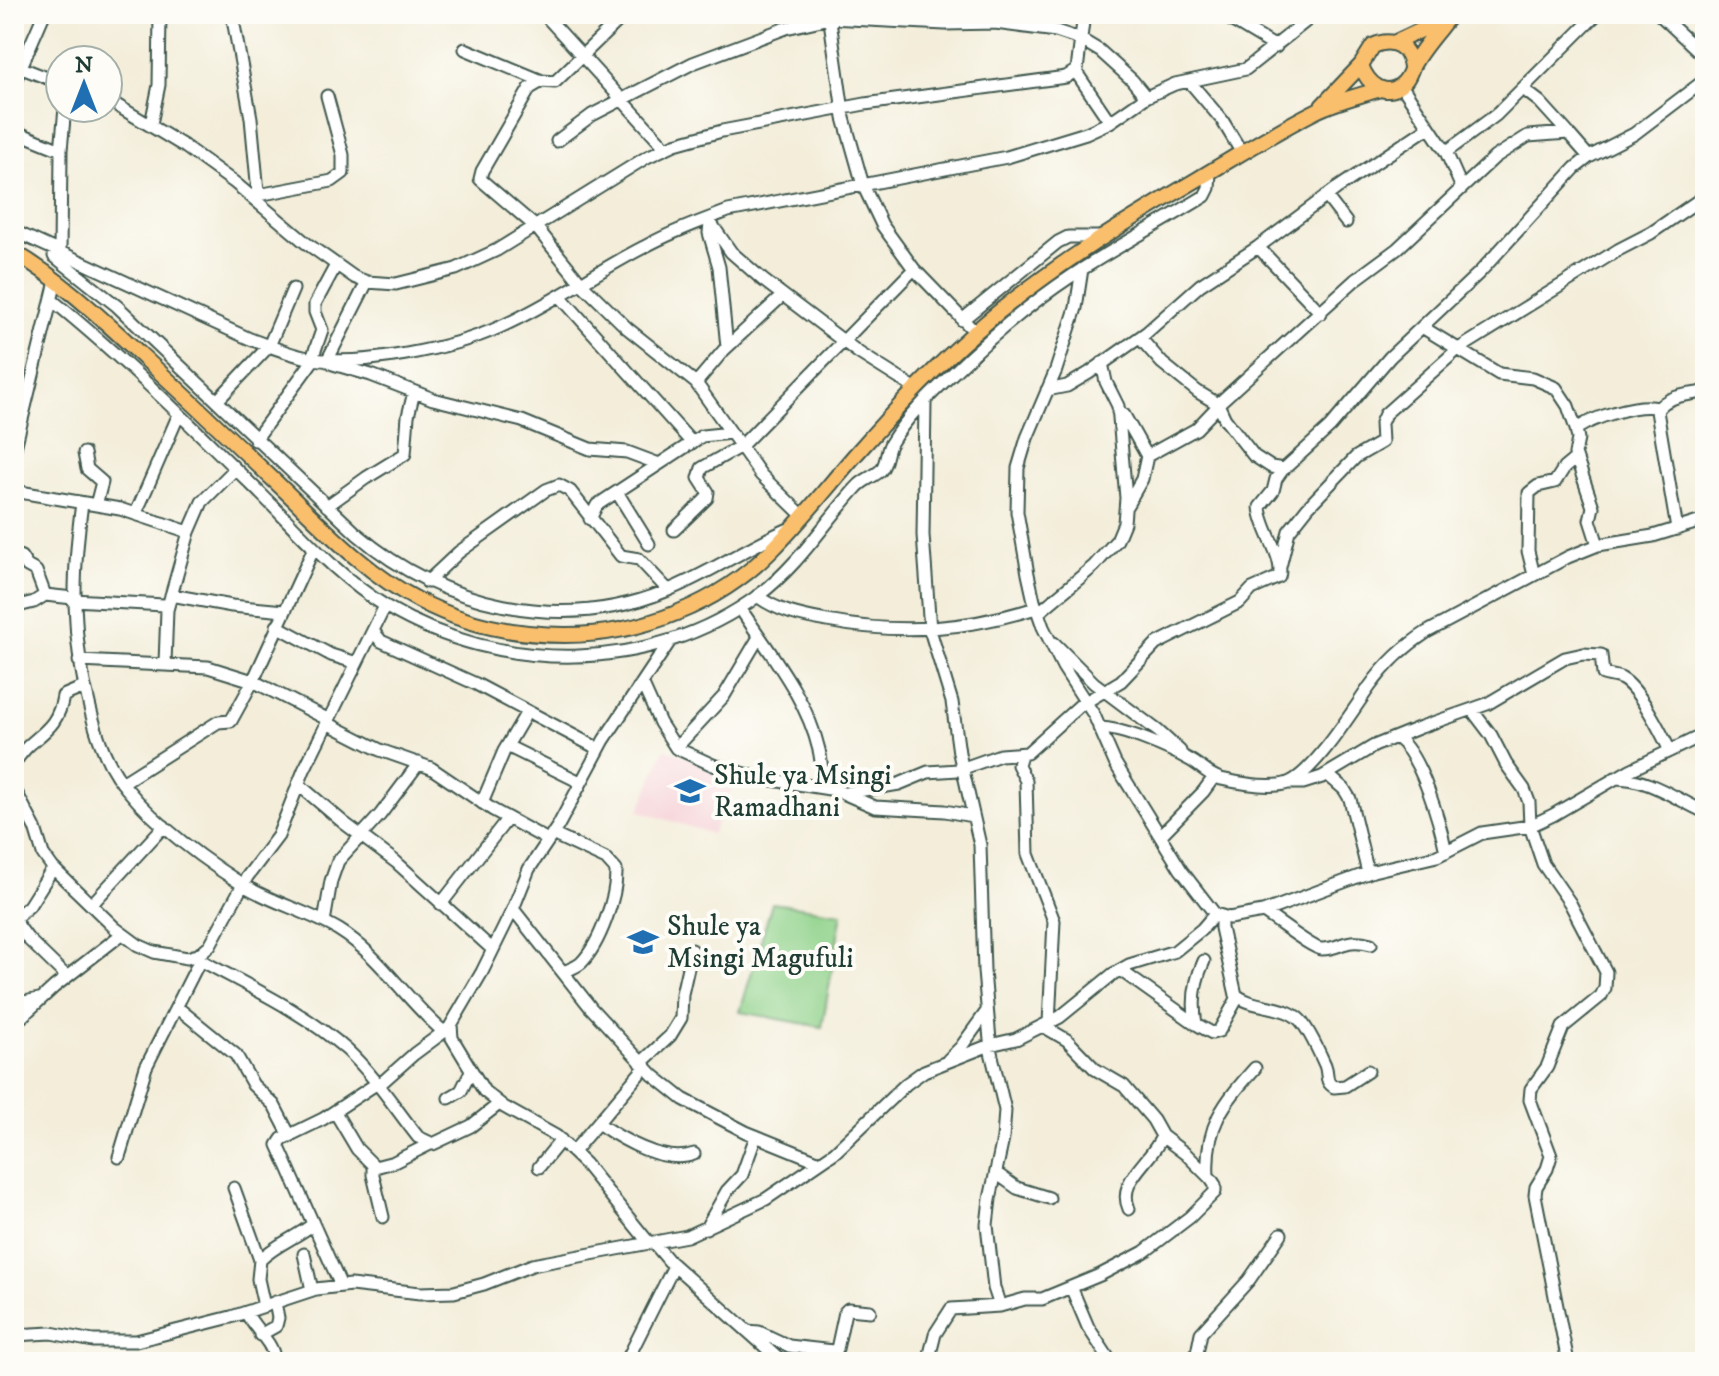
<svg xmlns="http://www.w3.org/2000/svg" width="1719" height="1376" viewBox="0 0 1719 1376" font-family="'IM FELL DW Pica',serif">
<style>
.built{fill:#f6cfd6}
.green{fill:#8ed189;stroke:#56875e;stroke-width:2}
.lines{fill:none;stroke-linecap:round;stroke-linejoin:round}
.minor-casing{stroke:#3f574d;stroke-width:15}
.major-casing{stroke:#3f574d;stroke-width:18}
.minor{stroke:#fff;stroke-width:11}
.major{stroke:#f9bf6d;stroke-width:14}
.labels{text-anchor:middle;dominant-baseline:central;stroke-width:8;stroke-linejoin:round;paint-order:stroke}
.poi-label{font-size:28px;fill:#1f3d34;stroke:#fdfcf7;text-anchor:start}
</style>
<rect width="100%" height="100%" fill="#fdfcf7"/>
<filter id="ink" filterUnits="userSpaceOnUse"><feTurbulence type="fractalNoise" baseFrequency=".0125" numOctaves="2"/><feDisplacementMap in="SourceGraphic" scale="16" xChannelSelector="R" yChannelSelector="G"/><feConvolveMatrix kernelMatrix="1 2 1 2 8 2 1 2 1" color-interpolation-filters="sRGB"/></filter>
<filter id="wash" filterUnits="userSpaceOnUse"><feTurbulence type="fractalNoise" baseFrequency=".006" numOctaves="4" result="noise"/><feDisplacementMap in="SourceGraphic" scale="32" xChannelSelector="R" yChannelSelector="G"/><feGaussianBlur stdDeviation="1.8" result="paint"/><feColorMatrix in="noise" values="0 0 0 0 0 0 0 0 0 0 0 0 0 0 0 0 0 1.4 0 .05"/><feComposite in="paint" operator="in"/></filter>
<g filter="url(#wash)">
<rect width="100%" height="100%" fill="#f3edd9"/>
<path class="built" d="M665,749L739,772L712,834L639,811Z"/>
<path class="green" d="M772,903L842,913L822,1027L740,1012Z"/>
</g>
<g filter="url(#ink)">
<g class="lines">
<g class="minor-casing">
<path id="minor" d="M232,14L251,118L259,203
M544,14L666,148
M625,14L555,82L542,81L530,88L482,171L480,179L536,227L581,283L627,328L696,383L761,475L804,517
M829,14L844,118L863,185L882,225L914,269L975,332
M1221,14L1276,47
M1659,14L1705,57
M465,49L542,81
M14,65L60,83
M1076,72L1110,122
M1189,81L1222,120L1242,153
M14,83L44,14
M1401,85L1446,152L1461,186
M1523,89L1540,102L1569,134
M108,100L184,146L235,183L306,243L354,277L367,282L396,284L456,269L497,250L647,157L675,144L722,131L865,104L1066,77L1077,70L1084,14
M151,124L159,85L160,14
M14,131L61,150
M557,141L592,115L693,63L786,28L830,18L945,24L995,23L1056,31L1080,39L1100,51L1132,80L1146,97
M1446,152L1496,115L1597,14
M258,195L332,181L343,173V155L327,96
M1326,196L1346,222
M708,219L731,252L763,280L859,353L916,389
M710,223L709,233L719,267L727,347
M14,231L250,339C269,346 288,354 308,358C358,368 454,348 500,327C550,305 595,272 644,247C671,232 699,222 728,211L1007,157L1086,133L1110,122L1146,97L1175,84L1246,69L1315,14
M1258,247L1321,313
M60,254L61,150L65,108
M54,256L117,306L357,534C441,606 561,634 666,591C709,574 748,546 791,528
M1082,269L1076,308L1056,370L1027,438L1018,468L1017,512L1028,574L1034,601L1043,627L1063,667L1094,715L1115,763L1181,870L1215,914L1229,918L1263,912L1373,871L1437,856L1482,833L1530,826L1553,815L1630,770L1705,734
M560,296L692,443
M53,301C127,361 194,428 262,495C301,534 339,578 387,607C500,674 651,675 759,595C799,565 824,523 857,487C864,479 874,477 881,470C887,463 886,451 891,443C905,419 929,396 949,377C987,340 1029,304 1073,275C1116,247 1161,223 1205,196L1209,188L1210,172
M962,320L1058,242L1068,237H1102
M1422,327L1499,374L1533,378L1556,388L1568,406L1576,429
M1140,338L1162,363L1198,392L1218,404L1225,419L1254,456L1271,467L1284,469L1330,427L1390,357L1480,272L1575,168L1589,157L1634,134L1705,80
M312,359L322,330L315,312V304L336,265
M327,361L367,282
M333,364L371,375L433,399L522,421L590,449L627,452L659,464
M696,383L724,350L782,296
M1047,390L1067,386L1089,373L1146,333L1200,285L1258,247L1336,189L1429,127
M217,401L269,346L293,289
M925,403L923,535L930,630L952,702L959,753L980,845L984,971L991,1052L1005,1110L1003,1139L990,1199L987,1225L994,1288L1000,1306
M1218,404L1355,280L1397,249L1495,157L1528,136L1568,133L1589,157
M1118,412L1124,415L1147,456L1142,479L1127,505
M255,440L314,359
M14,452L56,281
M84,453L87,469L102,482L96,505
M1147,456L1196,429L1219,405
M14,491L120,509L189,532
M617,492L649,544
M82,503C72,578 71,635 90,708C96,732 103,755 117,776C146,817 198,856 240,883C271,903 308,911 339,930C381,956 406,1001 444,1032
M327,506L366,478L405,454L408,416L414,392
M136,513L179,414
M590,519L597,505L702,436L731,433
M1677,529L1657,411C1664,396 1690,394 1705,392
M674,530L707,498L708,492L699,478L702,468L741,446L914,269
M1598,545L1590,520L1593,507L1575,454L1578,439L1576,429C1593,418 1638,402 1658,408
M14,554L21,557L27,566L36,571L45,595L73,598
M1280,567L1289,531L1308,507L1356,457L1382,442L1381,423L1385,414L1457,350L1618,250L1651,233L1705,196
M1534,575L1528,551L1529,493L1538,486L1555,482L1564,468L1576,458
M427,582L459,552L546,490L559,485L570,491L621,556L639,559L668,590
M171,595L232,606L284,611
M757,596C779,612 801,616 827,621C901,635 964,630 1036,608
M73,600L164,605L167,610L165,663
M14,607L34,602L45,595
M740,608C769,652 807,698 819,750C822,762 822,775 823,787
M167,610L189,532L202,502L235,469
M1038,613L1094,566L1117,540L1124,523L1126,498L1118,406L1106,382L1102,363
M277,626L331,655L357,663
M373,631L381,641L476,684L599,749
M1054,643L1094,683L1158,731L1180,751
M79,661L208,667L253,681L329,720
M642,683L660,723L676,748L713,765L760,778L836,790L875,807L945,811L972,816
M1472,710L1491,735L1506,764L1524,789L1529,802L1530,826L1543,864L1570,903L1606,972L1605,988L1601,996L1563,1027L1547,1067L1531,1089L1530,1100L1551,1156L1547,1169L1536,1187L1535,1195L1568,1362
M327,723L380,750L431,768L493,810L548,840
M1099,728C1123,728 1169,748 1190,760C1201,766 1209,776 1221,779C1239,783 1270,789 1288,783C1314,773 1353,710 1370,686C1385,665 1405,646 1427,632L1568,557L1598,545L1653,536L1705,520
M1397,738C1421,755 1440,823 1446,852
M507,746L580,782
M676,748L724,696L759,637
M1021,754L1018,765L1026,781L1028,854L1054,921L1049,1023
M14,764C31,734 57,735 63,696L84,687
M1328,775L1344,789L1350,799L1368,873
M1615,778C1650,778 1675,799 1705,812
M122,783L218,722L231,721L253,681L314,548
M1288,783H1303L1322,777L1374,746L1421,727L1487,704L1565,658L1583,654L1601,655L1603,674C1609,676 1617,676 1622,679C1639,688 1662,734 1670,751
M298,784L344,823L396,862L492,949
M14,788L35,828L43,854L53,868L115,928L138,945L154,952L187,958L198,955L210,945L247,877L278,836L304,770L385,606
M846,793L899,784L928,772L958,770L1000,755L1027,753L1079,706L1121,681L1156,644L1240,602L1252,589L1279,577C1285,558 1261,529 1260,507L1273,491L1276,479L1283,469
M482,803L504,751L527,712
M552,834L606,859L616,870C617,896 600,944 581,963C576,967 570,969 564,972
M1161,835L1203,792L1214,777
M441,904L508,818
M91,905L164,826
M513,909L591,1008L653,1075L683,1099L746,1132L820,1162
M1263,912C1275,919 1313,949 1322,949C1341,949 1344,937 1371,944
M1221,917V928L1236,995C1254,1009 1284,1004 1300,1020C1310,1031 1319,1052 1325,1065C1329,1075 1324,1081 1334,1087L1345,1086L1368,1071
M14,919L29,906L53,868
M14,920L28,939L66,976
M324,922L331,881L338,861L380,815L419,763
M193,956C245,985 302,1010 347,1050C374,1075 395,1108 418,1137L433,1144L471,1126L499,1104
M1204,961C1194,982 1192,1002 1196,1024L1212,1033L1219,1031L1238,997
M1120,970L1196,1024
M14,1004L39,999
M178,1008L236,1055L253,1085L274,1105L290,1136
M14,1024L54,987L122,934
M948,1060L961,1047L987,1011
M641,1063L670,1036L681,1018L682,994L692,950
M378,1086L414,1054L449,1028
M449,1098L461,1091L471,1071
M335,1112L357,1149L375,1167L394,1162L430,1144
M599,1124C623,1140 664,1165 694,1154
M573,1152L645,1067
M119,1157L146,1067L200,960
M373,1165V1175L383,1217
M539,1167L561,1140
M996,1173L1017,1188L1049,1198
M1208,1176C1205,1126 1223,1104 1255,1068
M234,1188L260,1260
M1129,1209C1116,1180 1152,1162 1162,1136
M706,1228L727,1191L742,1175L756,1136
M653,1242L669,1261L782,1362
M649,1243L585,1164L556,1136L504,1107L484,1091L452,1038L451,1025L482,972L513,909L529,869L558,826L604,740L670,641
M304,1254L312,1290
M341,1286L278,1145L282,1139L323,1119L376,1084
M1071,1287L1088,1327L1111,1362
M264,1306L258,1279L260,1260C276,1244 296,1238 313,1224
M246,1312C253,1328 272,1341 274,1358L269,1362
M747,1331L759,1332L789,1346L833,1351L837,1349L845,1312L848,1309L870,1311
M14,1335L51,1333L93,1341H136L231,1317L316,1289L351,1285L420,1293L454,1292L484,1284L532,1265L687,1236L766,1199L835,1152L906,1084L924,1071L990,1045L1016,1039L1060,1017L1113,974L1129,965L1175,951L1202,929L1215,914
M260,1335L276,1326L278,1318L275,1302
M626,1362L674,1266
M928,1362L935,1334L951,1309L1000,1306L1025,1299H1042L1100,1275L1144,1252L1190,1217L1215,1192V1185L1211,1179L1187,1155L1162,1136L1153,1120L1124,1086L1095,1069L1067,1040L1043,1026
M1191,1362L1197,1353L1201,1333L1249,1280L1281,1234"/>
</g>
<g class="major-casing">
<path id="major" d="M1394,43L1447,18
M1411,67C1409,46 1392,37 1373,46L1361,65C1367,83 1386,101 1404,82C1409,77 1410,71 1413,65C1422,48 1436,33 1448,18
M1322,106L1361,65
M14,252C60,279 100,317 139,353C187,397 234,442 281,487C324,528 365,573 418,600C465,625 513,635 565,635C641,635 719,604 772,550C802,520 828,486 856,454C893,412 932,370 974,333C1043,272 1120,225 1198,179C1237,156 1276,131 1316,111C1336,101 1359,96 1380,89"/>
</g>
<use href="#minor" class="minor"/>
<use href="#major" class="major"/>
</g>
</g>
<defs>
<g id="school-bare" transform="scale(2.4)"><path d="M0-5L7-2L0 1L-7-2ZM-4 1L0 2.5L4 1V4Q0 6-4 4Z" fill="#1f6fb2" stroke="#fdfcf7" stroke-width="2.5" paint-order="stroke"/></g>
</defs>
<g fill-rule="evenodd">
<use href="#school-bare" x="690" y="791"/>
<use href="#school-bare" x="643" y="942"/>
</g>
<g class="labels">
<g class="poi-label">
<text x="714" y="775">Shule ya Msingi<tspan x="714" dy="32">Ramadhani</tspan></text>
<text x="667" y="926">Shule ya<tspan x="667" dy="32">Msingi Magufuli</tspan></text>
</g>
</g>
<rect width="1719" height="1376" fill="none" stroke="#fdfcf7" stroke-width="48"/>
<g transform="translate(84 84)"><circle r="38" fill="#fdfcf7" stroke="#a4b0a9" stroke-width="2"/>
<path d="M0-6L14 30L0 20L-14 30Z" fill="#1f6fb2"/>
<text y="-12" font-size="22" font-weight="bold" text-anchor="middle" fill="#1f3d34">N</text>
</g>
</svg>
